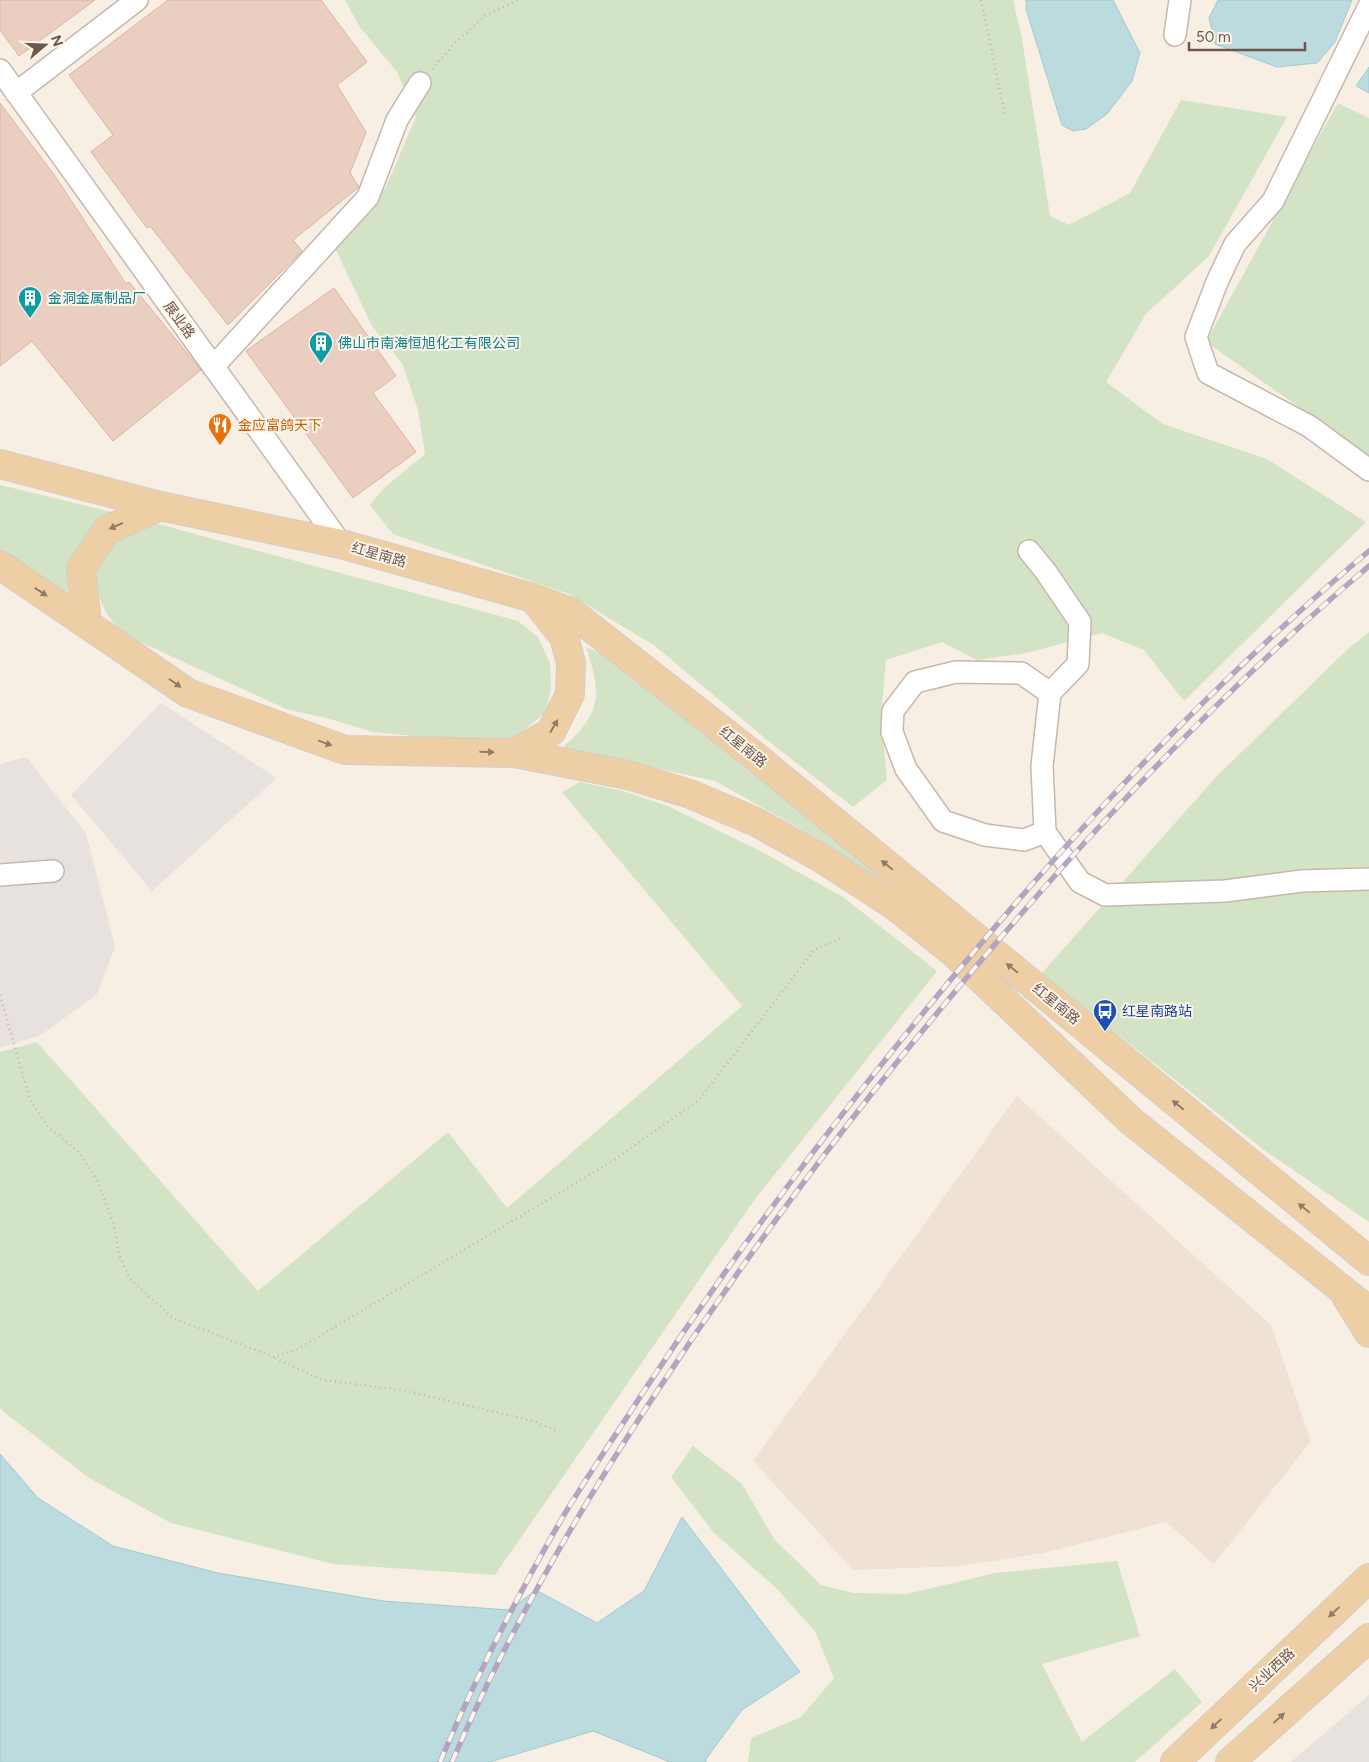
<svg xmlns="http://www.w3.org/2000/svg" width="1369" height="1762" viewBox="0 0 1369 1762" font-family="Figtree,'Noto Sans SC',sans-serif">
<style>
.residential{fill:#efe1d3}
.industrial{fill:#e8e2de}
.green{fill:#d3e3c5}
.water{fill:#bbdbdf;stroke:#a3cacf}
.building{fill:#eacebf;stroke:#dab4a2}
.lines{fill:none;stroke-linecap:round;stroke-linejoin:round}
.minor-casing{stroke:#c7b7ac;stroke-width:24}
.major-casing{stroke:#d3cdca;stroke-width:30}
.path{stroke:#ceb1a3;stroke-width:2.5;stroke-dasharray:1 4;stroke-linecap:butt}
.minor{stroke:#fff;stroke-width:21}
.major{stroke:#eecfa5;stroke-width:28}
.rail-casing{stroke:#b2a5c0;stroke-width:5.5}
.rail{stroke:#fcf4e9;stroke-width:4;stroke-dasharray:11;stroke-linecap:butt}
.oneway{fill:#947b67}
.labels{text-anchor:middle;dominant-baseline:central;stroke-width:4;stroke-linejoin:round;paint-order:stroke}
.culture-label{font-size:14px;fill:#0d838f;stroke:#fcf4e9;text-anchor:start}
.street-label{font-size:14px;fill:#6d574d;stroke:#fcf4e9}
.food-label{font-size:14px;fill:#c56008;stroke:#fcf4e9;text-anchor:start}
.transit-label{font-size:14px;fill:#164399;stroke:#fcf4e9;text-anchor:start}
</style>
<rect width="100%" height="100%" fill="#f8efe4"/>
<path class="residential" d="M1017,1096L1271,1325L1311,1441L1214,1564L1166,1522L1043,1553L962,1566L853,1570L753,1461Z"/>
<path class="industrial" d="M161,703L277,778L152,891L71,795Z
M26,757L86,833L115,947L97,994L41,1035L0,1048V764Z
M1369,1695V1762H1291Z"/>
<path class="green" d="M345,0H1013L1022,39L1050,216L1069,225L1130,193L1181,100L1287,117L1209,256L1146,314L1106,382L1163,424L1267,459L1366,522L1184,701L1144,650L1102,633L1026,653L977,660L942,642L886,660L881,716L887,780L853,807L767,740L655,646L569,594L393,534L370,505L384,488L425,454L418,410L402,363L372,326L334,246L358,223L386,187L416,117L397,72L359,26Z
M1338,103L1369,118V456L1206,342Z
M0,485L112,512L88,531L67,571L77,606L0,551Z
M158,524L518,621L538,637L550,663L551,690L545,713L508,743L494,744L373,732L330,719L286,709L125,635C94,608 82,561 122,536C127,533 133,528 139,527C145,525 152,525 158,524Z
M1369,632V1222L1264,1150L1041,974L1216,777L1349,648Z
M586,647L619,662L967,946L882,890L799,828L715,781L562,748C602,714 602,695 586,647Z
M580,782L623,791L668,806L762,852L843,897L937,971L755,1199L495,1575L333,1564L171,1523L89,1478L4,1412L0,1407V1052L37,1042L258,1291L448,1132L507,1208L742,1006L562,792Z
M693,1446L742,1484L774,1539L821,1585L853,1593L907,1594L995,1573L1117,1561L1140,1636L1042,1664L1082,1742L1175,1669L1202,1702L1135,1762H748L751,1738L801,1717L834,1678L815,1631L775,1587L714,1533L671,1477Z"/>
<path class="water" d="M1026,0H1113L1140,53L1132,81L1107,114L1086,129L1073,131L1062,125L1026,9Z
M1218,0H1352L1335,42L1317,63L1277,67L1215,44L1209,18Z
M1369,67V93L1356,86Z
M0,1454L38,1498L113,1546L218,1573L383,1601L509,1610L536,1590L597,1623L644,1591L682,1517L800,1672L742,1710L706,1759V1762H670L593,1731L490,1762H0Z"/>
<path class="building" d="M0,0H95L19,56L0,30Z
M168,0H321L367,62L337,85L366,132L350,173L359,187L293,240L302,251L228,325L150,226L147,228L91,152L113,135L69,75Z
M0,103L55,176L126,284L129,282L201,370L113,441L32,341L0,366Z
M334,288L396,376L373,393L416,452L353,498L246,351Z"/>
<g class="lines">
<g class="minor-casing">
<path id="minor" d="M1369,6L1273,201L1235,244L1217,282L1196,337L1208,373L1309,426L1369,470
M1175,35L1180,0
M0,70L341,544
M16,93L137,0
M213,367L368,197L397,120L420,83
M1029,551L1046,572L1080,622L1078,664L1050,693L1042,766L1045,832L1080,882L1105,895L1225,891L1302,881L1369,879
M1045,832L1024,840L985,835L943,821L906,769L892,732L893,711L915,682L956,672L1021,673L1050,693
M0,875L53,871"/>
</g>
<g class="major-casing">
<path id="major" d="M0,464L160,506L341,544L533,598L571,612L751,753L1369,1261
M0,565L188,693L345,750L514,753L628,775L690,794L756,822L821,858L895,906L954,953L1131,1121L1369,1311
M87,622L81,569L107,530L160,506
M514,753L551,732L570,694L571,663L564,637L533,598
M1347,1298L1369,1333
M1175,1762L1369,1578
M1230,1762L1369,1638"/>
</g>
<path class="path" d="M981,0L1005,115
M432,69L456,42L485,16L517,0
M0,995L30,1100L49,1128L79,1152L97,1180L114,1225L119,1255L130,1279L173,1318L274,1357L298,1349L611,1162L699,1100L815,949L843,938
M275,1358L323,1380L401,1390L496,1412L536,1422L559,1432"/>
<use href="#minor" class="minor"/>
<use href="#major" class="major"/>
<g class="rail-casing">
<path id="rail" d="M440,1762C475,1679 516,1598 561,1520C586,1478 614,1438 640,1397C711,1289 786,1185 866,1084C1018,892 1181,709 1369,551
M452,1762C506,1635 575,1517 650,1402C720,1295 794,1192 873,1092C1024,903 1184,723 1369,566"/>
</g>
<use href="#rail" class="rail"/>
</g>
<defs><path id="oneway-solid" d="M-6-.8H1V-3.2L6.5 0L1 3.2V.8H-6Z" transform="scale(1.25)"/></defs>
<g class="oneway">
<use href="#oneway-solid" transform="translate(116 526) rotate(156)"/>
<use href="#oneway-solid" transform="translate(41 592) rotate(34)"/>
<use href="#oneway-solid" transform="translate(175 683) rotate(35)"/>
<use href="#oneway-solid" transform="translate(554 726) rotate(-60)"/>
<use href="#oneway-solid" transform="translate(325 743) rotate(20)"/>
<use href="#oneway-solid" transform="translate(487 752) rotate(1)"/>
<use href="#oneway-solid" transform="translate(887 865) rotate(-141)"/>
<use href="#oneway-solid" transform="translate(1012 968) rotate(-141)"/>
<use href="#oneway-solid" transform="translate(1178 1105) rotate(-141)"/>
<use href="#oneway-solid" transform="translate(1304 1208) rotate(-141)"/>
<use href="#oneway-solid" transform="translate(1334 1612) rotate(137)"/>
<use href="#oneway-solid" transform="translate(1279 1718) rotate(-42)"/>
<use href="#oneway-solid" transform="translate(1216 1724) rotate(137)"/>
</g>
<defs>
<g id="building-pin" transform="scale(1.25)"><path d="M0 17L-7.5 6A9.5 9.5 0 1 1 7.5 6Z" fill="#0f9aa8" stroke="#fcf4e9"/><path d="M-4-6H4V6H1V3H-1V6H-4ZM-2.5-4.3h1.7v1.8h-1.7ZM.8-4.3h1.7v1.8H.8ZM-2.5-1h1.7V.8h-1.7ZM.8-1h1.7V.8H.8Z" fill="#fff"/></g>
<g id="restaurant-pin" transform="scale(1.25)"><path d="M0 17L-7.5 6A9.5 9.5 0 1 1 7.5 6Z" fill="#e8710a" stroke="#fcf4e9"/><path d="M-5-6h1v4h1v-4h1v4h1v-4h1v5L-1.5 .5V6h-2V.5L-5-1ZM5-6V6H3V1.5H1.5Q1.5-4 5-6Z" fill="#fff"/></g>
<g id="bus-pin" transform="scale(1.25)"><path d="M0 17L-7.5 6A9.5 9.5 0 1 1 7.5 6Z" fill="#1a4fb4" stroke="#fcf4e9"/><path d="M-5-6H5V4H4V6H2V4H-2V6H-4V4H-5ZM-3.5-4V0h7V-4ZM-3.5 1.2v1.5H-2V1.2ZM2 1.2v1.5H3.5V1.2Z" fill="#fff"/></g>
</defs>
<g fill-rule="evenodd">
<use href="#building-pin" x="30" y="298"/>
<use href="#building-pin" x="321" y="343"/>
<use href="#restaurant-pin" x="220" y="425"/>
<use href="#bus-pin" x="1105" y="1011"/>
</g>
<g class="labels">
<g class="culture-label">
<text x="48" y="298">金洞金属制品厂</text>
<text x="338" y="343">佛山市南海恒旭化工有限公司</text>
</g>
<g class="street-label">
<text transform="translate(179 320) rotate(54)">展业路</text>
<text transform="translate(379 555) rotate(16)">红星南路</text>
<text transform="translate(743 747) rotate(39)">红星南路</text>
<text transform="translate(1056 1004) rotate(39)">红星南路</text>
<text transform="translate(1272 1670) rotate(-43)">兴业西路</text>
</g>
<g class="food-label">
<text x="238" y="425">金应富鸽天下</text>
</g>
<g class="transit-label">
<text x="1122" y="1011">红星南路站</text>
</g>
</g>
<g transform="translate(45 45) rotate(71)" stroke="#fcf4e9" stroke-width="4" paint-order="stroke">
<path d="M0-4L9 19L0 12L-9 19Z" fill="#6d574d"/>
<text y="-8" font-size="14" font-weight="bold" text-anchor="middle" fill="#6d574d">N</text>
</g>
<path d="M1189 42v8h116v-8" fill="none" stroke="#6d574d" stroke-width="2.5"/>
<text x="1196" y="42" font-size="15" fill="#6d574d" stroke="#fcf4e9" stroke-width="4" paint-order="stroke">50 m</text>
</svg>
